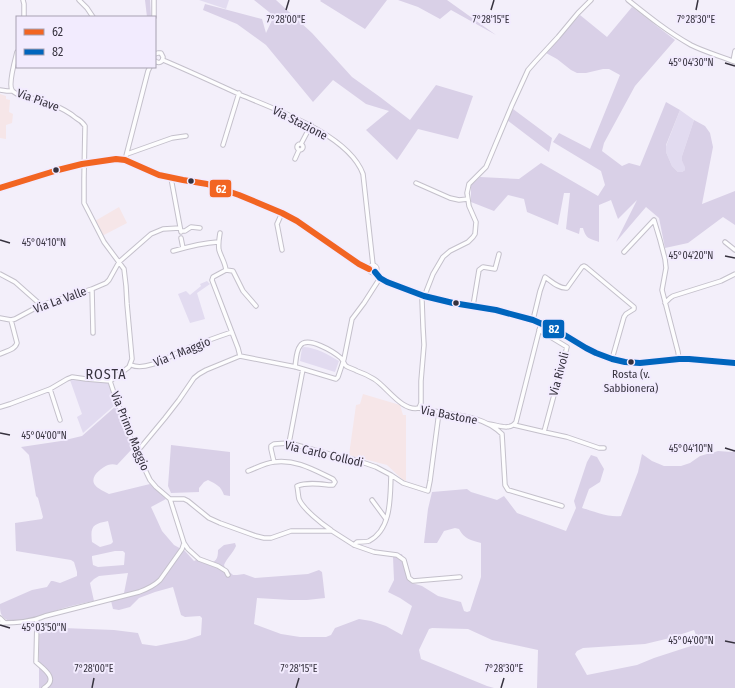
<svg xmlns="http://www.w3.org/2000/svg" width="735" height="688" viewBox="0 0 735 688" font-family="'Fira Sans Condensed',sans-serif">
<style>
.education{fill:#f6e6e8}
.green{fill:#e2dbf0}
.forest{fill:#d9d0e7;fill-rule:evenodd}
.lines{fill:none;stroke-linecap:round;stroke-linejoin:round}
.minor-casing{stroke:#c4c0cb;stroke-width:5.5}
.tertiary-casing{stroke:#c4c0cb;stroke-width:6}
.minor{stroke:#fdfdfe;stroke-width:3.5}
.tertiary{stroke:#fdfdfe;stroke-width:4.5}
.bus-1-casing{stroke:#f2ebfe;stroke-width:9}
.bus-2-casing{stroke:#f2ebfe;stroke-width:9}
.bus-1{stroke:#f26522;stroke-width:6}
.bus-2{stroke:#0065bd;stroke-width:6}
.ticks{fill:none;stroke:#36323e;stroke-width:1.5}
.bus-dot{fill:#36323e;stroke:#f2ebfe;stroke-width:1.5}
.labels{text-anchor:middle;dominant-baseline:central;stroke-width:4;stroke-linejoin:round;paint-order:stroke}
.bus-label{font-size:11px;fill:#36323e;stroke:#f2ebfe}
.street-label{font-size:12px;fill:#36323e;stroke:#f2ebfe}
.quarter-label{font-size:14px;letter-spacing:1px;fill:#36323e;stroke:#f2ebfe}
.ticks-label{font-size:10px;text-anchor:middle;fill:#36323e;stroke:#f2ebfe;stroke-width:4;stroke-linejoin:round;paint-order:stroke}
.line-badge{stroke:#f2ebfe;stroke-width:1.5}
.badge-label{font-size:11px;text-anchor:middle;font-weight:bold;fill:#fff}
</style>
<rect width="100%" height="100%" fill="#f3effa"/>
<path class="education" d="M0,94L6,96V99L10,100L9,112L13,114L12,123L6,125V139L0,138Z
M119,207L127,223L102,236L95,221Z
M363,394L400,405L403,415H406V481L403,480L387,465L349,455L356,405L360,404Z"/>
<path class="green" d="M199,0H229L226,9Z
M680,110L694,120L682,156V161L686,167L685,170L682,172H678L672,166L666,152V146Z
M207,281L210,284L197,293L205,319L190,323L178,294L186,291L190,295L201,286L200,284Z
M304,347C317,348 327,354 339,361L335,372L300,361L302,348Z
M70,380L108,381L116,404L83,433L77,417L82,414Z"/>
<path class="forest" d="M145,0H150L151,17H147Z
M254,0H276L312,33L352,77L380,97L410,120L436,85L473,96L458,139L418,129L397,160L366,130L389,111L366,104L333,80L313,102L266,45L237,24L203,10L205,4L262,19L266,33L274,16Z
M321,0H387L365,29L320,1Z
M398,0H447L496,35L451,10L440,19L418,7Z
M632,7L675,40L635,86L604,143L602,151L622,166L629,163L640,166L666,102L680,110L666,145V152L672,166L678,172H682L685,170V167L682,161V156L694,120L705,126L710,133L713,147L702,204L735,191V225L723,217L688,243L665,248L659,218L646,207L616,242L637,200L618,219L611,200L599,205V242C589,238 586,239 583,228H580L579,234L566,229L570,193H564L558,225L527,212L524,199L508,195L494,211L471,202V185L480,177L519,179L541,163L598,196L605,185L601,171L553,142L559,133L590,149L620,75L609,69H603L586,73H577L571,70L557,59L546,53L580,15L607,37Z
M513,109L552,138L549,152L507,120Z
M116,406L132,449L117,465C114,464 111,464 108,465C101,468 89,477 95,485C98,489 104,491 109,494L150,484L166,499L151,507L157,520L162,531L174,545L185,551L194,561L196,560L207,564C216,561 218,560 218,550L224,545L235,543L236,546C233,553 227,558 224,565L225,568L233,575H237L244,574L255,578L308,574L319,570L322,572L325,598L307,600H290L257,598L254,624L281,634L300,637H326L331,635L335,628L359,619L371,621L386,626L402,635L412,606L400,598L388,592L394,580L393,557L402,554L408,579L412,583L422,586L438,596L461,602L464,611L467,612L470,611L481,577V543C471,540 464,539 459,529L455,528L444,531L437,543H424L428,509L432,492L467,489L471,492L497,500L504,496L517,513L566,531L576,508L574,501L587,462L591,455L597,457L604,469L600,482L589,489L582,508C593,511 610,518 621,516L638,472L642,454L652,461L664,466H681L690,463L700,456L707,454L712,453L718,451L732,452L735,449V688H537L538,650L492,640L468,629L432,628L429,629L419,650L421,659L487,686L494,688H39V634L63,628L114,630L138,633L142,644L156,646L186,640L201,635L202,618L200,616L185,617L181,615L173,587L155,592L139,598L130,607L119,610L113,609L111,601L123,598L128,573L99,576L94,579L90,583L94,601C84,603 73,605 64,608C50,612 20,626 7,620C0,616 0,611 0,604L32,590L47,587L51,581H53L60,583L77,576V572L74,562L71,560L16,551L15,523L42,519L43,517L38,498L36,496L29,455L21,447L61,441L82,436ZM108,521L113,542L111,544L100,547L92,542C90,526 93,524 108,521ZM115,551H123L125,553L124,565L98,567L93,565L92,558V556ZM694,630C696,635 699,641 694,645L654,658L637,665L587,675L575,654L577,651L583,648L645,644L670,638Z
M171,445L230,452V496L224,495C221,486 216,484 208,480L204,482L199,488V492L171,493L168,486Z"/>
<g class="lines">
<g class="minor-casing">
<path id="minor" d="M23,0L24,4V17
M79,0L87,8L93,17
M628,0C648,16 668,32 691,45C705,52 720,56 735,62
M154,17V0
M17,52C15,60 8,84 12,90C13,92 15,93 17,94C38,100 59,104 76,118C80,120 83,123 85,126L84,178V203L104,242L124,269L126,286L127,304L132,359L129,367L110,381
M155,54L158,53H161L163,57C163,62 159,64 155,61
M163,60C189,71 215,83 241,95C277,110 349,135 363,174L373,265
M733,61L735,51
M0,90L7,91H12
M301,144L311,125
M297 147a3 3 0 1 1 6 0a3 3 0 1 1-6 0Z
M223,145L239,93
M127,154L172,138L186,136
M295,159L299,150
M125,160L148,71L150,67
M171,178L181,232
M416,183L450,198L459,200L468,199
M282,213L277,224L282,250
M181,231H185L191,227L200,228
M220,233C219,239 218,244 219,250C221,257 225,262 226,270L213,277L212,280L238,348L240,356
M181,238L183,248
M725,242L735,250
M173,251C187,247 203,243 218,242
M624,252L654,220L660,240L665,259L666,268L662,290L678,352L679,359
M226,270L233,271L243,291L256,306
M0,274L15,282L41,305
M92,289L93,333
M665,303L670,298L673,296L721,281L735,274
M473,306L479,270L483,267L495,269L499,254
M0,318L11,320L15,319L41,305L92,289L106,283L109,280L119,262L151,234L163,229L180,228
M533,320L540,291L545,277C551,281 559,289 567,288L582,267L584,266L586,267L634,307V309L626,314L624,317L612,359
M0,354C6,351 15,350 17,343L11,320
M131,365C145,371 165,359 177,353C184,350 190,347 197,345C208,340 220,336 232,332
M295,367C296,361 296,351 300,346C307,335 334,352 341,358C343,360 344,364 346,366C349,368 354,369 357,371C363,373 369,376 374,379C387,387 402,412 419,408C447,416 480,412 502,434L505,485L508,490L562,506
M110,381L115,396L121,411L133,445L138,455L150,480L156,487L170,499L184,543L188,549L199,559L218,566L226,571L228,575
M50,389L60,420
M0,407L10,404L50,389L67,379L72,377L86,379L110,381
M419,408L421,403V381L424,345L423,327L422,300L426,292L433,274L443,257L450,251L468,242L473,237L475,234L476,222L469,206L468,199L467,193L469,184L486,167L512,105L528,70L535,62L558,37L578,13L591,0
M489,424C498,425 510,431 516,422L541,323
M514,425L544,432L567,347L539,330
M544,432L567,437L599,448H604
M289,443L303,369
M136,451L141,447L165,418L179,400L194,378L199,374L206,370L240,356L296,367L336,379L338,377L344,359L352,319L364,303L380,278
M274,462L271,449V446L274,444L289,443L336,456L356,460L376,467L391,475L403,483L428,491L430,481L439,412
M248,471C256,468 265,463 274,462C296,459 314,470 333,479L335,482L333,485H330C320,484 307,482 297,486C298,490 298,495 299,499C303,509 322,524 331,530
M170,499H184L188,501L209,518L220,523L256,536L264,538H271L291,531H332L354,545L374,552L397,555L404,560L409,578L413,581L460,577
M372,500L386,519
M354,545L357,542C361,542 366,542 369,541C392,529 390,497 391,475
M0,618L5,623
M37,619L36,662C44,669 59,679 44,688
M0,623C15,623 31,622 45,616L139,592C147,589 154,586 160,580L182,549L184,543"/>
</g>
<g class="tertiary-casing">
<path id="tertiary" d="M0,188L58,170L82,164L116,159L125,160L159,175L183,180L207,184L239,195L282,213L297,221L359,264L369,269
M369.5 269a3.5 3.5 0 1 1 7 0a3.5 3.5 0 1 1-7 0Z
M375,272L380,278L387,282L424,296L453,303L496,310L533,320L558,331L586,348L596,353L612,359L625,362L640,363L679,359H689L735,363"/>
</g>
<use href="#minor" class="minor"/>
<use href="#tertiary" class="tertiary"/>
<g class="bus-1-casing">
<path id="bus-1" d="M0,188L58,170L82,164L116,159L125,160L159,175L183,180L207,184L239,195L282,213L297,221L359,264L369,269"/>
</g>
<g class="bus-2-casing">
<path id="bus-2" d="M375,272L380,278L387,282L424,296L453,303L496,310L533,320L558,331L586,348L596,353L612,359L625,362L640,363L679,359H689L735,363"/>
</g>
<use href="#bus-1" class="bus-1"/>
<use href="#bus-2" class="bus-2"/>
</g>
<path class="ticks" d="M286,10L289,0M491,10L494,0M696,10L698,0M725,63L735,66M0,240L10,243M725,256L735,258M0,433L10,435M725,448L735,451M0,625L10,628M725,641L735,643M92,688L94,678M296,688L299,678M501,688L504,678"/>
<g class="bus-dot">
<circle cx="56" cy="170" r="3.5"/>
<circle cx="191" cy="181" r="3.5"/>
<circle cx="456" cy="303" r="3.5"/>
<circle cx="631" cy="362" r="3.5"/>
</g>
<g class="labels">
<g class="bus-label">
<text x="631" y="374">Rosta (v.<tspan x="631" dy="14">Sabbionera)</tspan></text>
</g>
<g class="street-label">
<text transform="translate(38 100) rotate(20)">Via Piave</text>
<text transform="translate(300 123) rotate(27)">Via Stazione</text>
<text transform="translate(60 300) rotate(-20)">Via La Valle</text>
<text transform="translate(182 352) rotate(-22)">Via 1 Maggio</text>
<text transform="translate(559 374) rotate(-75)">Via Rivoli</text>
<text transform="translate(449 415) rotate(11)">Via Bastone</text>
<text transform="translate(130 431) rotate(68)">Via Primo Maggio</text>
<text transform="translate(324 454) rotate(13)">Via Carlo Collodi</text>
</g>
<g class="quarter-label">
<text x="106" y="374">ROSTA</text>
</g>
</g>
<g class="ticks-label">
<text x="286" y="23">7°28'00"E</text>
<text x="491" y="23">7°28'15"E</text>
<text x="696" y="23">7°28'30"E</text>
<text x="691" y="66">45°04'30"N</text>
<text x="44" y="246">45°04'10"N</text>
<text x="691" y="259">45°04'20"N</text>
<text x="44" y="439">45°04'00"N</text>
<text x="691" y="452">45°04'10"N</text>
<text x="44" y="631">45°03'50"N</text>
<text x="691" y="644">45°04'00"N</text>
<text x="94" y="672">7°28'00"E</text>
<text x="299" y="672">7°28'15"E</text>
<text x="504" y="672">7°28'30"E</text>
</g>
<g class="line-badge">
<rect x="209" y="179" width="23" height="19" rx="4" fill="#f26522"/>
<rect x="542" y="319" width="23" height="20" rx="4" fill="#0065bd"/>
</g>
<g class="badge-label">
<text x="221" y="193">62</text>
<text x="554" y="333">82</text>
</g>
<rect x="16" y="16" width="140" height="52" fill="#f2ebfe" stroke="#a7a1b1"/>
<rect x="24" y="29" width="20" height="6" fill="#f26522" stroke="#a7a1b1"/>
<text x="52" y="36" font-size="12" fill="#36323e">62</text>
<rect x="24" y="49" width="20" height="6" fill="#0065bd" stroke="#a7a1b1"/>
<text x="52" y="56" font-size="12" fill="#36323e">82</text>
</svg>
